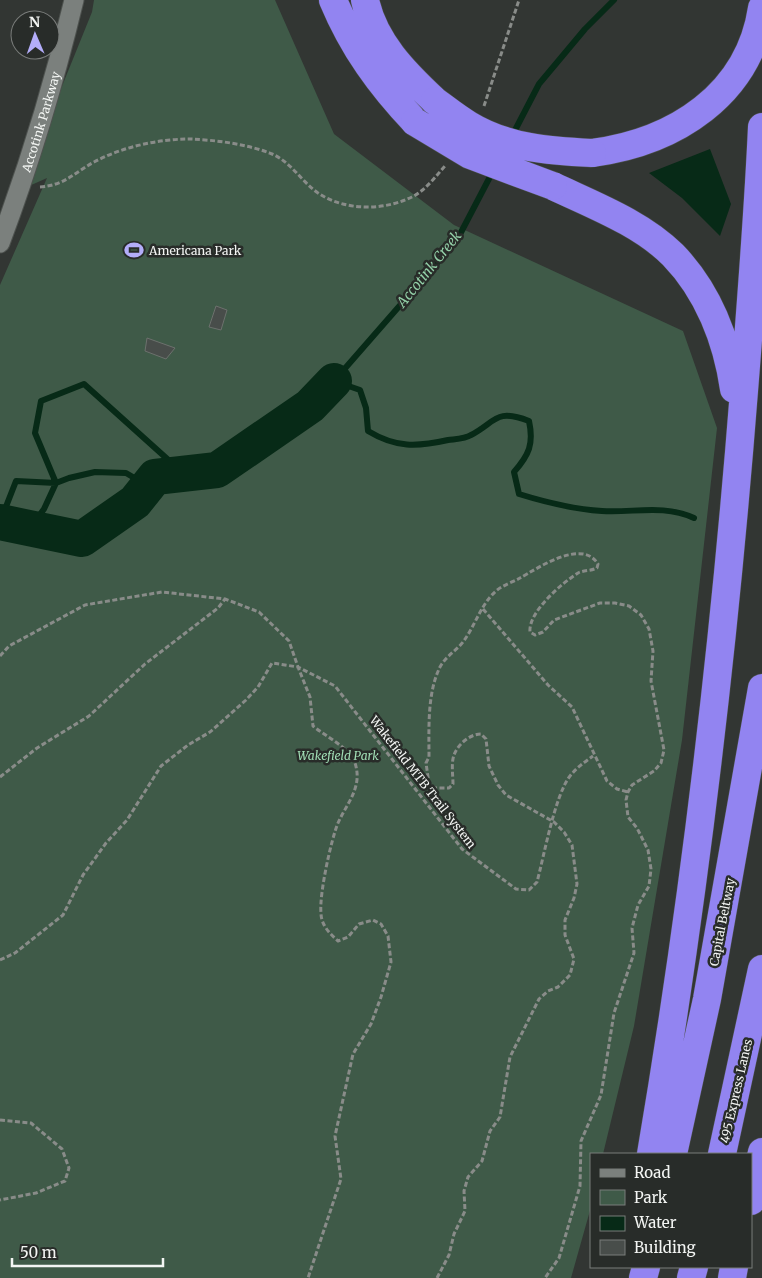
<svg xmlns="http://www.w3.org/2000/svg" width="762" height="1278" viewBox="0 0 762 1278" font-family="Merriweather,serif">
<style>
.green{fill:#3f5a48}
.water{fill:#072a17}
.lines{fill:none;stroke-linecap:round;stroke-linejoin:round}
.stream{stroke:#072a17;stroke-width:6}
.river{stroke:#072a17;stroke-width:36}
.building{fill:#484d4a;stroke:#6c716d}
.street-casing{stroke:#4e524f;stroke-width:21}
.highway-casing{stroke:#4e524f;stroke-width:29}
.path{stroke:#898c89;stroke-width:3;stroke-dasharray:5 2.5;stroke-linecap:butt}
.street{stroke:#7b807d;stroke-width:19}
.highway{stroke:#9284f1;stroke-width:28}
.highway-bridge-casing{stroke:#4e524f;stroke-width:29;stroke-linecap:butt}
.highway-bridge{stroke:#9284f1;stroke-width:28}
.labels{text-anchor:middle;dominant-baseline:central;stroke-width:5;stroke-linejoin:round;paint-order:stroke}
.street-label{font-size:12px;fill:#f3f5f3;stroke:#282c29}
.poi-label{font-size:12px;fill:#f3f5f3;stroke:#282c29;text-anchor:start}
.park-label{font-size:12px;font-style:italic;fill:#a1deb5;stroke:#282c29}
.water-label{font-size:14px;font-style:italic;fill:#93d0a8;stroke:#282c29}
</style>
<rect width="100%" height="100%" fill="#323633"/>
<path class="green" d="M94,0H275L334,134L454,225L683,331L717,428L682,740L634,1026L603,1154H591V1207L571,1278H0V285L47,178L20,190L92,12Z"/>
<path class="water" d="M710,149L731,204L720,236L682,198L649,173Z"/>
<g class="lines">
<path class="stream" d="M512,136L539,84L585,29L614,0
M493,171L457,240L334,381L360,390L366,408L368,431C396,448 417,447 448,440C455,439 465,439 471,435C496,422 495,408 529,421C534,444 529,455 514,472L519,494C548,503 572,509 602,511C634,513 663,504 694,518
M0,522L16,481L56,483L69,478L95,472L126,473L148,486
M30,528L44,509L56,483L35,433L41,401L84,384L184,474"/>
<path class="river" d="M0,522L82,539L135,502L155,477L217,470L310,406L334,381"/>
</g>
<path class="building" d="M216,306L227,310L221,330L209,327Z
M147,338L175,348L166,359L145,351Z"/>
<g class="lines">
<g class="street-casing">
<g id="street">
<path id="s1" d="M0,243C30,163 54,83 74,0"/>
</g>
</g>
<g class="highway-casing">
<path id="highway" d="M333,0C353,48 380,85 415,122
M365,0C374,42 404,72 435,101
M592,153C675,142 749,95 762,8
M553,186C593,205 641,223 673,255C708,291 727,340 734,389
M651,1154C694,901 724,647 744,391C751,303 758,215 762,127
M673,1154L707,999L762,688
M722,1154L762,969
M751,1201L762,1152
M643,1278L646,1267
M691,1278L694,1267
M732,1278L734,1267"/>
</g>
<path class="path" d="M484,106L519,0
M40,187C65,185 74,173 94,162C122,147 158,139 190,139C215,140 248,144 272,154C291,162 301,181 318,193C345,211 383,211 412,197C426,190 435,177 445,166
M483,609L548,685L572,707L607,781L617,789L628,792
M0,656L9,646L85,605L162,592L225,599L259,612L289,641L298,667L335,686L462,849L516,889L529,890L537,882C544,856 555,795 570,776C577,767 585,762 593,756
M0,777L37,748L89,716L145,664L218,608L225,599
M0,960L15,953L63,915L83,875L106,843L127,820L161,766L188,745L210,732L246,700L258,687L272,663L298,667L310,697L313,726C325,736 350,748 355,763C363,787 347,803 338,823C331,840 319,895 321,913C321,925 330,934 338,941L348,937L359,924L373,920L381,924L388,936L391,962L381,997L371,1024L353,1054L335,1136L341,1179L308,1278
M0,1120L31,1123L62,1149L69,1168L65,1181L36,1193L0,1200
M437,1278L449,1255L454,1234L465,1211L464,1191L468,1177L482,1161L490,1131L500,1117L510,1057L539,999L548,991L558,987L570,975L574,959L565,935V920L574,898L577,884L572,845L564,832L554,822L506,795L498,785L489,766L486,739L481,734C470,734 458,744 454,755C451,763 453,776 453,784L449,788H435L429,784L426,763L429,757C429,729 427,693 440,667C446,656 456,651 463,642C475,626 481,604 496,591C503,585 513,582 520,578C538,568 582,538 598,564L597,568C591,571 584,570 578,573C562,583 528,612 530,632L535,635L543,632L554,620L600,603H615L629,606L641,615L649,629L653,651L651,681L664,750L661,763L654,771L632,785L628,792L626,800L628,817L637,828L648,850L651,869L649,886L638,905L632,928L634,953L614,1013L601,1095L581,1141L580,1186L559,1258L545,1278"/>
<use href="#street" class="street"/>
<use href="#highway" class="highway"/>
<g class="highway-bridge-casing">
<path id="highway-bridge" d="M435,101C446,109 457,118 469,125C507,148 550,151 592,153
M415,122L470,155L553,186"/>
</g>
<use href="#highway-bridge" class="highway-bridge"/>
</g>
<defs>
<g id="stadium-bare" transform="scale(1.5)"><path d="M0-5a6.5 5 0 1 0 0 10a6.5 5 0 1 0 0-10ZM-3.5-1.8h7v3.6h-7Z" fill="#b3adf9" stroke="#282c29" stroke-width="2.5" paint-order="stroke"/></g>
</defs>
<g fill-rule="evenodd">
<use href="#stadium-bare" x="134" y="250"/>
</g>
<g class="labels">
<g class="street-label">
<text stroke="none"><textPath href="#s1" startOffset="128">Accotink Parkway</textPath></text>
<text transform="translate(423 782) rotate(52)">Wakefield MTB Trail System</text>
<text transform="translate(722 922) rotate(-79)">Capital Beltway</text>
<text transform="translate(736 1091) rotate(-77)">495 Express Lanes</text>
</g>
<g class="poi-label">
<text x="149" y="250">Americana Park</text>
</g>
<g class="park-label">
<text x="338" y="755">Wakefield Park</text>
</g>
<g class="water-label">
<text transform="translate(429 269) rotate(-51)">Accotink Creek</text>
</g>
</g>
<rect x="590" y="1153" width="162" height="115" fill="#282c29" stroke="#797c7a"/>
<rect x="600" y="1169" width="25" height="8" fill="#7b807d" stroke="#797c7a"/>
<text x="634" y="1178" font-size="15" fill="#f3f5f3">Road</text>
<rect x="600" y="1190" width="25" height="15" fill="#3f5a48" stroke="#797c7a"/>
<text x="634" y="1203" font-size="15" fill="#f3f5f3">Park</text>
<rect x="600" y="1216" width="25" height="15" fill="#072a17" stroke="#797c7a"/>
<text x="634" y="1228" font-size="15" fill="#f3f5f3">Water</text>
<rect x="600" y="1240" width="25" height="15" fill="#484d4a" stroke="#797c7a"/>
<text x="634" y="1253" font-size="15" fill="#f3f5f3">Building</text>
<g transform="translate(35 35) rotate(358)"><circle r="24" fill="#282c29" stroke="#797c7a"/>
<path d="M0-4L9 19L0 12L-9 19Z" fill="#b3adf9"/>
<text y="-8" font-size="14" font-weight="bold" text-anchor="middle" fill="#f3f5f3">N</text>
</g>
<path d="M12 1258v8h151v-8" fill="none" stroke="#f3f5f3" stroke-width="2.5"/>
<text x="20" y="1258" font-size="15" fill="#f3f5f3" stroke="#282c29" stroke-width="4" paint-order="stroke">50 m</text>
</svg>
